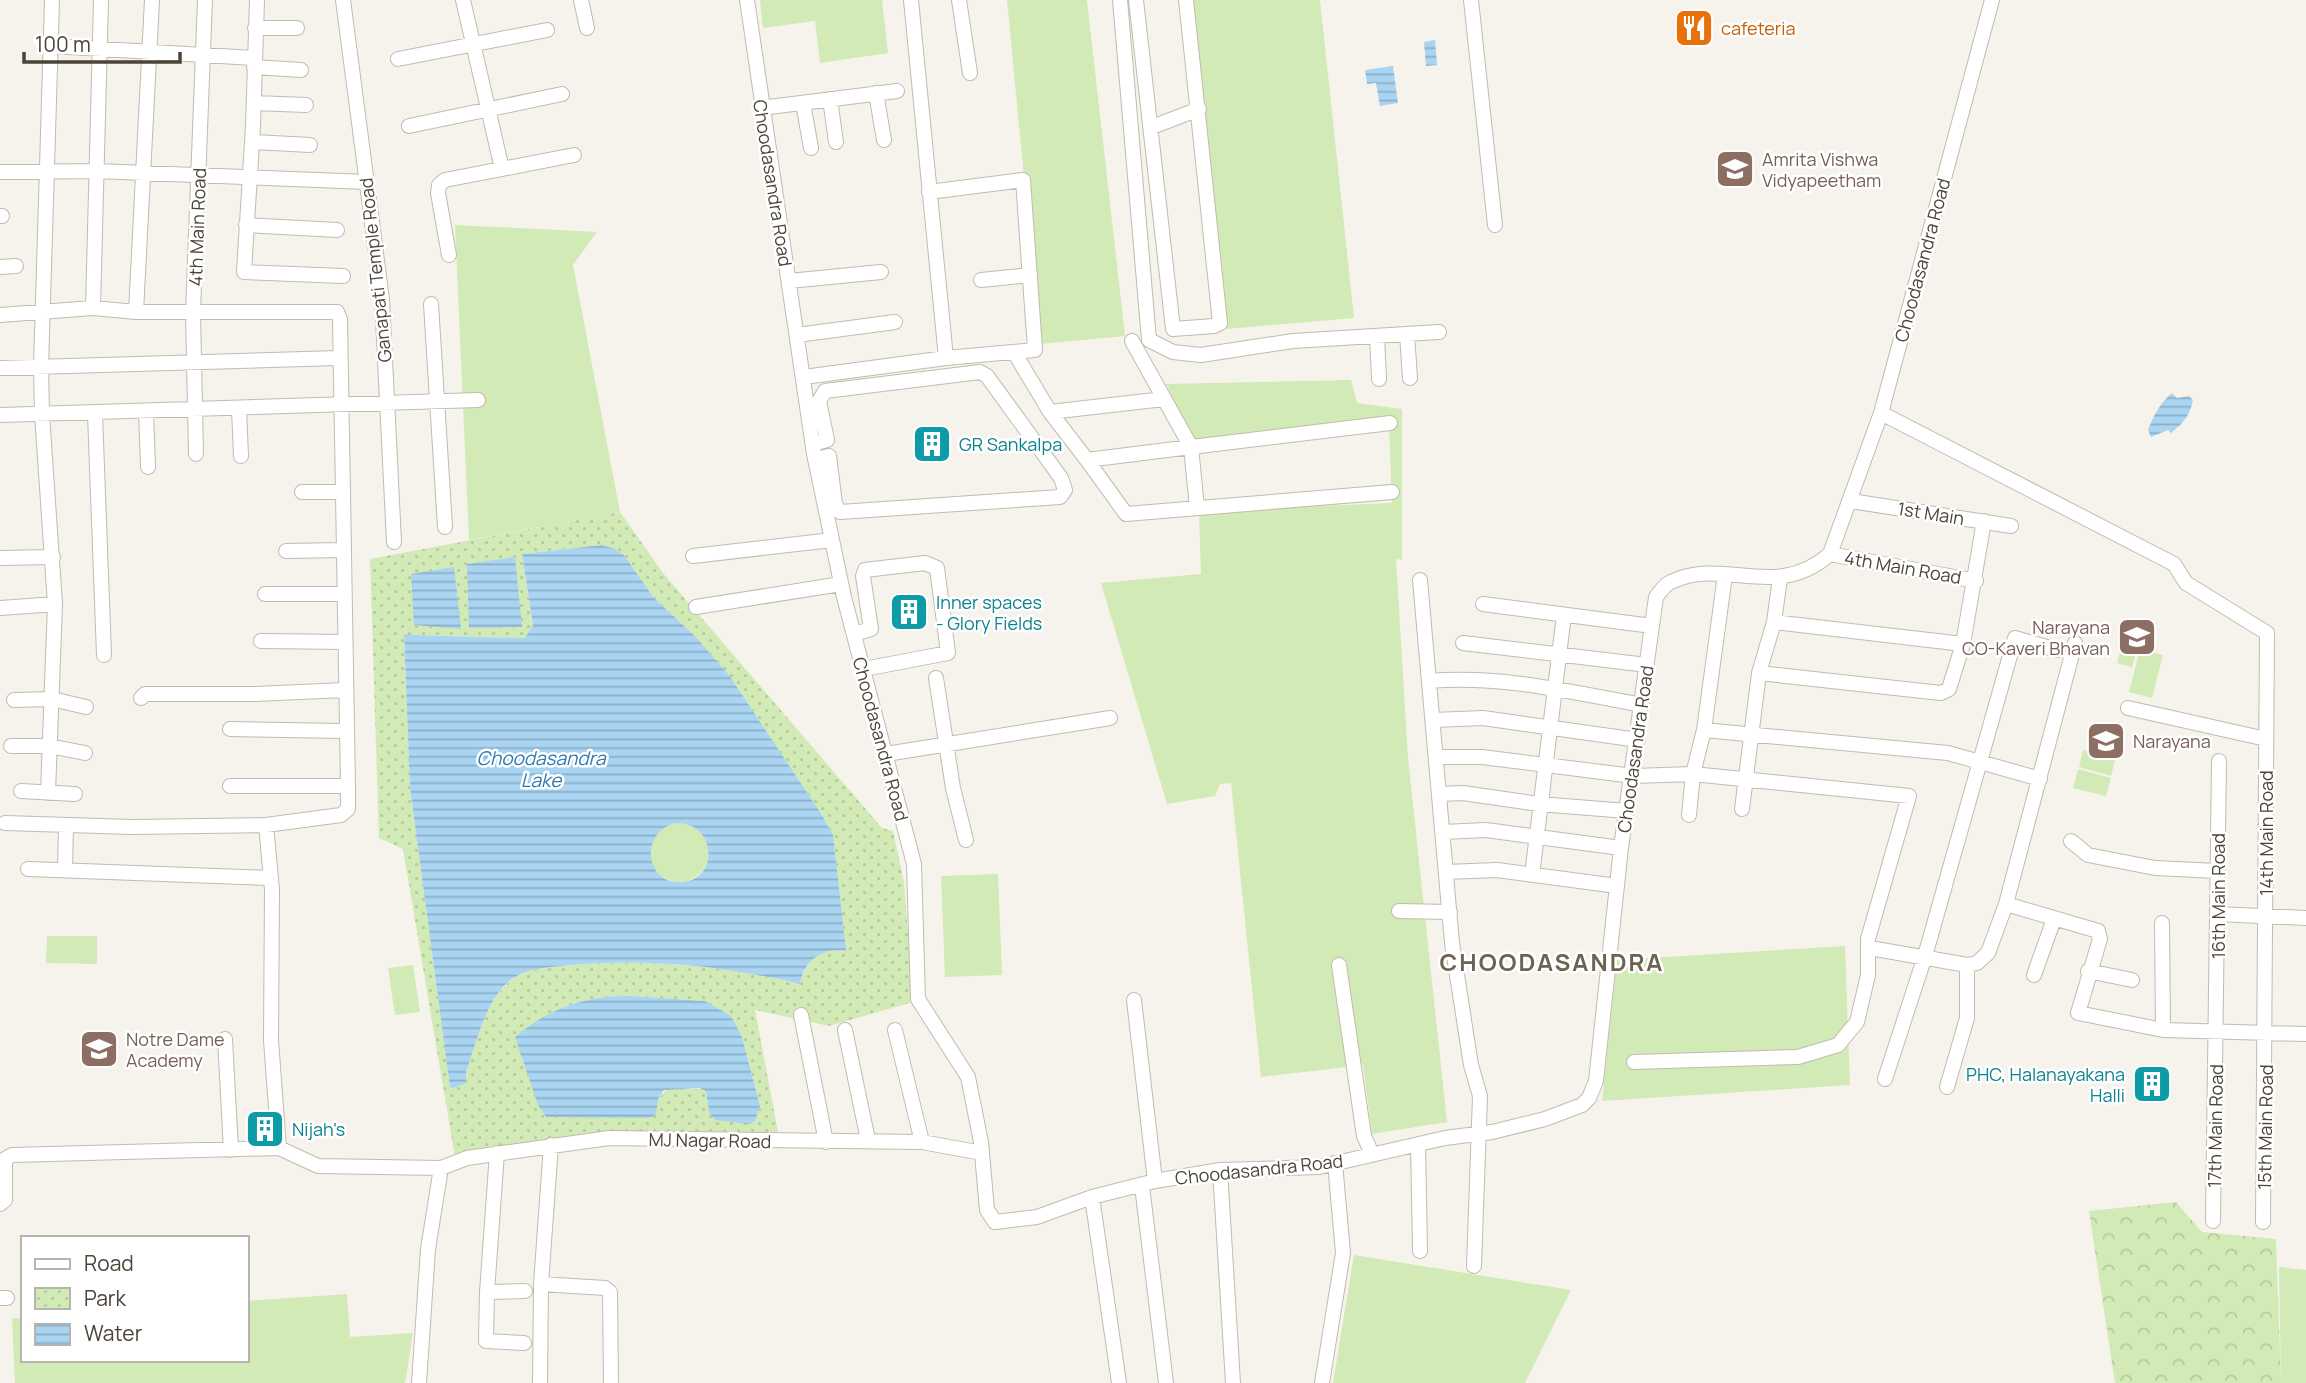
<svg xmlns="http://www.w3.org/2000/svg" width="2306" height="1383" viewBox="0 0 2306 1383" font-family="Manrope,sans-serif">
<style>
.grass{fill:#d2eab5}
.forest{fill:url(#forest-crowns)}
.park{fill:url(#park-dots);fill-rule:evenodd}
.water{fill:url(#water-rules);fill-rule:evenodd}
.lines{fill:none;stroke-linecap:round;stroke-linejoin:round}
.minor-casing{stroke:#c2bbae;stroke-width:16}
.minor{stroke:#fff;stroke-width:14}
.labels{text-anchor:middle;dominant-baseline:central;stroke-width:5;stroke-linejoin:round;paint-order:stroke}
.food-label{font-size:18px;fill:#c56008;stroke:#fff;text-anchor:start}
.education-label{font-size:18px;fill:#785e54;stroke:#fff;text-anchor:start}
.street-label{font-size:18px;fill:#4b4439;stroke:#fff}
.culture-label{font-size:18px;fill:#0d838f;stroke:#fff;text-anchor:start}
.water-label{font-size:19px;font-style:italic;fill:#2e7ab2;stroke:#fff}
.district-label{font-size:24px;font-weight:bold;letter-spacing:2px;fill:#6e6250;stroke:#fff}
</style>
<defs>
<pattern id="forest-crowns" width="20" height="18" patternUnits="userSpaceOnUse" patternTransform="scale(1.75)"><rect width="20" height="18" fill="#d2eab5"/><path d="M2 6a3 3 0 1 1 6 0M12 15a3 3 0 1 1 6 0" fill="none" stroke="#b6ca9c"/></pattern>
<pattern id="park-dots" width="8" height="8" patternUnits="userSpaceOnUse" patternTransform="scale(1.75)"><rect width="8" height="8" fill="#d2eab5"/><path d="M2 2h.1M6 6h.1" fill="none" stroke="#b6ca9c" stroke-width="1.8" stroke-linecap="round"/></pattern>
<pattern id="water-rules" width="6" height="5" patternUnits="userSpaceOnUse" patternTransform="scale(1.75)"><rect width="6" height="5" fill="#a9d4f2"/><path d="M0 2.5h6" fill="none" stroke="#8caec5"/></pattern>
</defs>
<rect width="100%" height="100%" fill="#f6f3ec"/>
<path class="grass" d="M760,0H882L888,53L820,63L815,21L763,28Z
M1007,0H1087L1125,336L1040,344Z
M1190,0H1320L1354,318L1226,329Z
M455,225L597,232L573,265L620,512L469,540Z
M1351,380L1357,403L1402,409V560L1396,559L1408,758L1447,1122L1372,1134L1363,1065L1261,1077L1231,783L1220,784L1215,796L1167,804L1101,583L1201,574L1199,511L1392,503L1389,423L1196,444L1166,384Z
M2123,641L2138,645L2132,667L2117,663Z
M2140,649L2163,655L2152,698L2129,692Z
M2083,750L2116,757L2111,776L2079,767Z
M2078,769L2111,778L2106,796L2073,788Z
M649 852a30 30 0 1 1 60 0a30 30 0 1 1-60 0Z
M998,874L1002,975L945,977L941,876Z
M47,936H97V964L46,963Z
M1845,946L1850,1085L1602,1101L1617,960Z
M413,965L420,1012L395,1015L388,968Z
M1354,1255L1571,1290L1525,1383H1333Z
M2279,1267L2306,1270V1383H2281Z
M347,1294L350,1337L413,1333L405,1383H15L12,1318H23V1360H247V1301Z"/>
<path class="forest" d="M2176,1202L2202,1232L2276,1239L2281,1383H2115L2089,1211Z"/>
<path class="park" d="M620,512L663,573L882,828L893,831L904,882L913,1002L829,1026L755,1010L778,1132L651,1131L538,1140L455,1157L403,849L379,838L370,559ZM601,545L613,548L624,555L654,598L695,636L729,675L822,815L833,835L845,951C821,947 805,962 800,984C724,966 648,958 571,965C547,968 524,967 506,985C484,1006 476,1044 466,1072V1083L450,1086L410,788L404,635L525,638L533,625L522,554ZM632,996L705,1001L731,1016L742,1037L760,1106L755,1121L709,1112L706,1091L703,1089H667L658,1099L515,1037C549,1008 587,995 632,996Z"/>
<path class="water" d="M1435,40L1437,65L1426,66L1424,42Z
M1393,66L1398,103L1380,106L1376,83L1367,84L1365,70Z
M2172,393L2177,398L2189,396L2193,400C2190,416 2183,423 2171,433L2168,430L2151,437L2148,430C2154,415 2160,403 2172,393Z
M601,545L613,548L624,555L654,598L695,636L729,675L822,815L833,835L846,951C822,947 804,961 800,984C724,966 649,958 571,965C547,968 524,967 506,984C484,1006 476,1044 466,1072V1083L453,1088L450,1087L410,788L404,635L525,638L533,625L522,554ZM676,823C716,822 720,878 683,882C644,886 639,831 676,823Z
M515,557L522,627L469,628L467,564Z
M454,567L461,629L414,625L411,574Z
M632,996L705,1001L731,1016L742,1037L760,1106L755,1121L749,1124L715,1120L709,1112L706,1091L699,1088L664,1090L658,1099L656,1114L650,1118L546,1117L538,1105L515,1037C549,1008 587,995 632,996Z"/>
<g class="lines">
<g class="minor-casing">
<path id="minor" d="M257,0L253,126L244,272L343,276
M343,0L382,299L394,542
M463,0L502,169
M581,0L587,28
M747,0L814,454L844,597L914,864L918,999L968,1077L981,1142L987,1210L995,1222L1037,1217L1092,1197L1155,1181L1220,1170L1319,1167L1445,1138L1492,1132L1545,1119L1582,1105L1589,1098L1596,1081L1621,848L1656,597C1660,592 1665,584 1671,582C1725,556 1775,602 1830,554L1881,413L1992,0
M911,0L946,358
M959,0L970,73
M1120,0L1149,340L1173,352L1201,355L1293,341L1439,332
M1136,0L1173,329L1214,326L1220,323L1186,0
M1471,0L1495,225
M255,28H297
M51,46L254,58
M398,59L547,30
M254,67L301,70
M876,93L884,140
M830,99L836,142
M254,103L306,105
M803,103L811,148
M761,108L897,91
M409,126L562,94
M1152,127L1199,109
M252,142L310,145
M0,172L97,171L367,182
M0,216H2
M246,225L337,230
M449,255L438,193L439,185L445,180L574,155
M0,267L16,266
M981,280L1030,275
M789,281L881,272
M431,304L445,527
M93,308L101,0
M136,312L152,0
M0,315L93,308L136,312H337L340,319L348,786V809L341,815L266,825L132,827L5,823
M1407,334L1410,378
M797,335L895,322
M1377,336L1379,379
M1014,352L1050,412L1087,460L1191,447L1132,341
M0,368L338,358
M804,377L946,358L1035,350L1023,180L929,192
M239,409L241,456
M146,411L148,467
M1050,412L1164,399
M1881,413L2174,564L2186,583L2267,633L2263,1222
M95,414L104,655
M0,415L478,400
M813,444L827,440L819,401L825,391L980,372L987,376L1061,478L1065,490L1060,497L840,512L835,504L829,456L816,459
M196,454L193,312L205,0
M1087,460L1126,514L1392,492
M302,492H342
M1851,501L2011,526
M1197,508L1191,447L1390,423
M286,551L343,550
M1830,554L1976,581
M693,556L832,540
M0,558L53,557
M1420,580L1452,943L1471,1065L1480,1096L1474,1266
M265,594H344
M1483,604L1652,626
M696,607L841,584
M0,608L55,604
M1774,622L1963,644
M854,634L871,629L863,576L865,570L925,563L937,568L948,653L864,669
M261,641L345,642
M1463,643L1647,665
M1759,673L1941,693L1949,689L1963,644L1984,521
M936,678L953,788L966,840
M1429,681C1501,675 1572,692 1642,705
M141,698L145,694H255L345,690
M14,700L52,699L86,707
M2128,708L2266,739
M1433,720L1483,718L1638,740
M230,729L346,731
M1704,730L1948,753L2040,779
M11,746H49L85,753
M886,754L1110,718
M1436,757H1482L1633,776L1693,774L1909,796L1868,939V975L1857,1022L1838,1045L1798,1057L1634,1062
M230,786H348
M21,791L75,794
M48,793L55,604L42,414L41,367L52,0
M1440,794L1463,793L1539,804L1627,811
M1742,809L1759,673L1774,622L1780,578
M1689,815L1693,774L1704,730L1725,575
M266,825L272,890L271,1040L279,1148
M1443,832L1486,830L1621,848
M2071,841L2088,855L2155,868L2217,871
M28,869L271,878
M65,870L66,825
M1446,872L1497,870L1617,886
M1532,875L1564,615
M2006,904L2098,931L2100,939L2078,1013L2163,1030L2306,1034
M1399,911L1450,912
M2217,914L2306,918
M2162,923L2163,1030
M1870,948L1967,965L1977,963L1988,953L2006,904L2075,643
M1339,965L1364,1136L1372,1154
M2088,971L2132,980
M2034,975L2054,919
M1134,1000L1155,1181
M801,1015L826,1142
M845,1030L868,1140
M895,1030L922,1142
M225,1039L231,1150
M1885,1079L1925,956L2015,638L2057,650
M1947,1087L1967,1018V965
M1418,1144L1420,1251
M497,1153L487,1292L486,1341L524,1343
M1220,1170L1233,1383
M1142,1186L1166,1383
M1092,1197L1119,1383
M0,1204L5,1200V1159L12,1155L279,1148L318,1166L441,1168L467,1158L609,1138L922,1142L982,1153
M2213,1221L2219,761
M541,1284L605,1288L610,1292L611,1383
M487,1292L525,1291
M0,1298H7
M419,1383L428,1249L441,1168
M540,1383L541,1284L551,1145
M1322,1383L1343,1253L1335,1163"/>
</g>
<use href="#minor" class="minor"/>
</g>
<defs>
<g id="restaurant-square" transform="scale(2.0125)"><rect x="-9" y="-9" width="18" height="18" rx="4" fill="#e8710a" stroke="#fff"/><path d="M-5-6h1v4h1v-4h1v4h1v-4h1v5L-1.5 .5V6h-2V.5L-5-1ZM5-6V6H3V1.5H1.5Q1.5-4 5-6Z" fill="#fff"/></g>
<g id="university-square" transform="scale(2.0125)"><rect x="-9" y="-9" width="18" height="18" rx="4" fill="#8d6e63" stroke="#fff"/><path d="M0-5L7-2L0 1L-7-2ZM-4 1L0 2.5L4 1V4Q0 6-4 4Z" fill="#fff"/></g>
<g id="building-square" transform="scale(2.0125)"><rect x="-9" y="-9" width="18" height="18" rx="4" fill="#0f9aa8" stroke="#fff"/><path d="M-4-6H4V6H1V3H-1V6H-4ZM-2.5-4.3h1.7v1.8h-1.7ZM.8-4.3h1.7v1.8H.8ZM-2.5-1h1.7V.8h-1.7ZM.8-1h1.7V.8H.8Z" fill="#fff"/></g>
<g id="school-square" transform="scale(2.0125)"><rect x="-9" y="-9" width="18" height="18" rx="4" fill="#8d6e63" stroke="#fff"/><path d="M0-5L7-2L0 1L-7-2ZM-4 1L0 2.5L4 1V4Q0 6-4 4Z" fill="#fff"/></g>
</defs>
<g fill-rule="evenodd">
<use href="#restaurant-square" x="1694" y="28"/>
<use href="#university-square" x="1735" y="169"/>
<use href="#building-square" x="932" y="444"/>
<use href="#building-square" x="909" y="612"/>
<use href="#school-square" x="2137" y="637"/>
<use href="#school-square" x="2106" y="741"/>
<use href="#school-square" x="99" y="1049"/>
<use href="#building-square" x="2152" y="1084"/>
<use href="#building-square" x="265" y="1129"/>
</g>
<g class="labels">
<g class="food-label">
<text x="1721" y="28">cafeteria</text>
</g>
<g class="education-label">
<text x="1762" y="159">Amrita Vishwa<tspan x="1762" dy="21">Vidyapeetham</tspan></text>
<text x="2110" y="627" text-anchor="end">Narayana<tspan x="2110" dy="21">CO-Kaveri Bhavan</tspan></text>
<text x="2133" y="741">Narayana</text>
<text x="126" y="1039">Notre Dame<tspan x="126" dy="21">Academy</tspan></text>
</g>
<g class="street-label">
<text transform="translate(773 183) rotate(81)">Choodasandra Road</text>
<text transform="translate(197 227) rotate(-88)">4th Main Road</text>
<text transform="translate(1922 260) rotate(-75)">Choodasandra Road</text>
<text transform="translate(375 270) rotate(-96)">Ganapati Temple Road</text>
<text transform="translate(1931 513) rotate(9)">1st Main</text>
<text transform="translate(1903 567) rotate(10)">4th Main Road</text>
<text transform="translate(881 739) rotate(75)">Choodasandra Road</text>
<text transform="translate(1635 749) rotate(-82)">Choodasandra Road</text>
<text transform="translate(2266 833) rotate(-90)">14th Main Road</text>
<text transform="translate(2218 896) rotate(-90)">16th Main Road</text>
<text transform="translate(2215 1126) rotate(-89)">17th Main Road</text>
<text transform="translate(2265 1127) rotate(-89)">15th Main Road</text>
<text transform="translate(710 1140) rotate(1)">MJ Nagar Road</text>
<text transform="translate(1259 1169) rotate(-6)">Choodasandra Road</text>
</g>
<g class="culture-label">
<text x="959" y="444">GR Sankalpa</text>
<text x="936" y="602">Inner spaces<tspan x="936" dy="21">- Glory Fields</tspan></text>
<text x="2125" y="1074" text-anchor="end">PHC, Halanayakana<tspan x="2125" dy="21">Halli</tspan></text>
<text x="292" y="1129">Nijah's</text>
</g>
<g class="water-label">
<text x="541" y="758">Choodasandra<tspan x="541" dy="22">Lake</tspan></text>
</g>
<g class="district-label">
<text x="1552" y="961">CHOODASANDRA</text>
</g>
</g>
<rect x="21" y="1236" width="228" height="126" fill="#ffffff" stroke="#b7b4b0" stroke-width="2"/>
<rect x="35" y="1259" width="35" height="10" fill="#ffffff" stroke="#b7b4b0" stroke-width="2"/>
<text x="84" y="1271" font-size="21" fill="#4b4439">Road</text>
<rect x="35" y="1288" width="35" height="21" fill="url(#park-dots)" stroke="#b7b4b0" stroke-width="2"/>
<text x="84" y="1306" font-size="21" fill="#4b4439">Park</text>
<rect x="35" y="1324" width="35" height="21" fill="url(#water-rules)" stroke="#b7b4b0" stroke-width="2"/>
<text x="84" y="1341" font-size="21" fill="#4b4439">Water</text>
<path d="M24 52v10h156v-10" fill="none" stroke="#4b4439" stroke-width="3.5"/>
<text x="35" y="52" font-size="21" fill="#4b4439" stroke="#ffffff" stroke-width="5" paint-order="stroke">100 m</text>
</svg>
